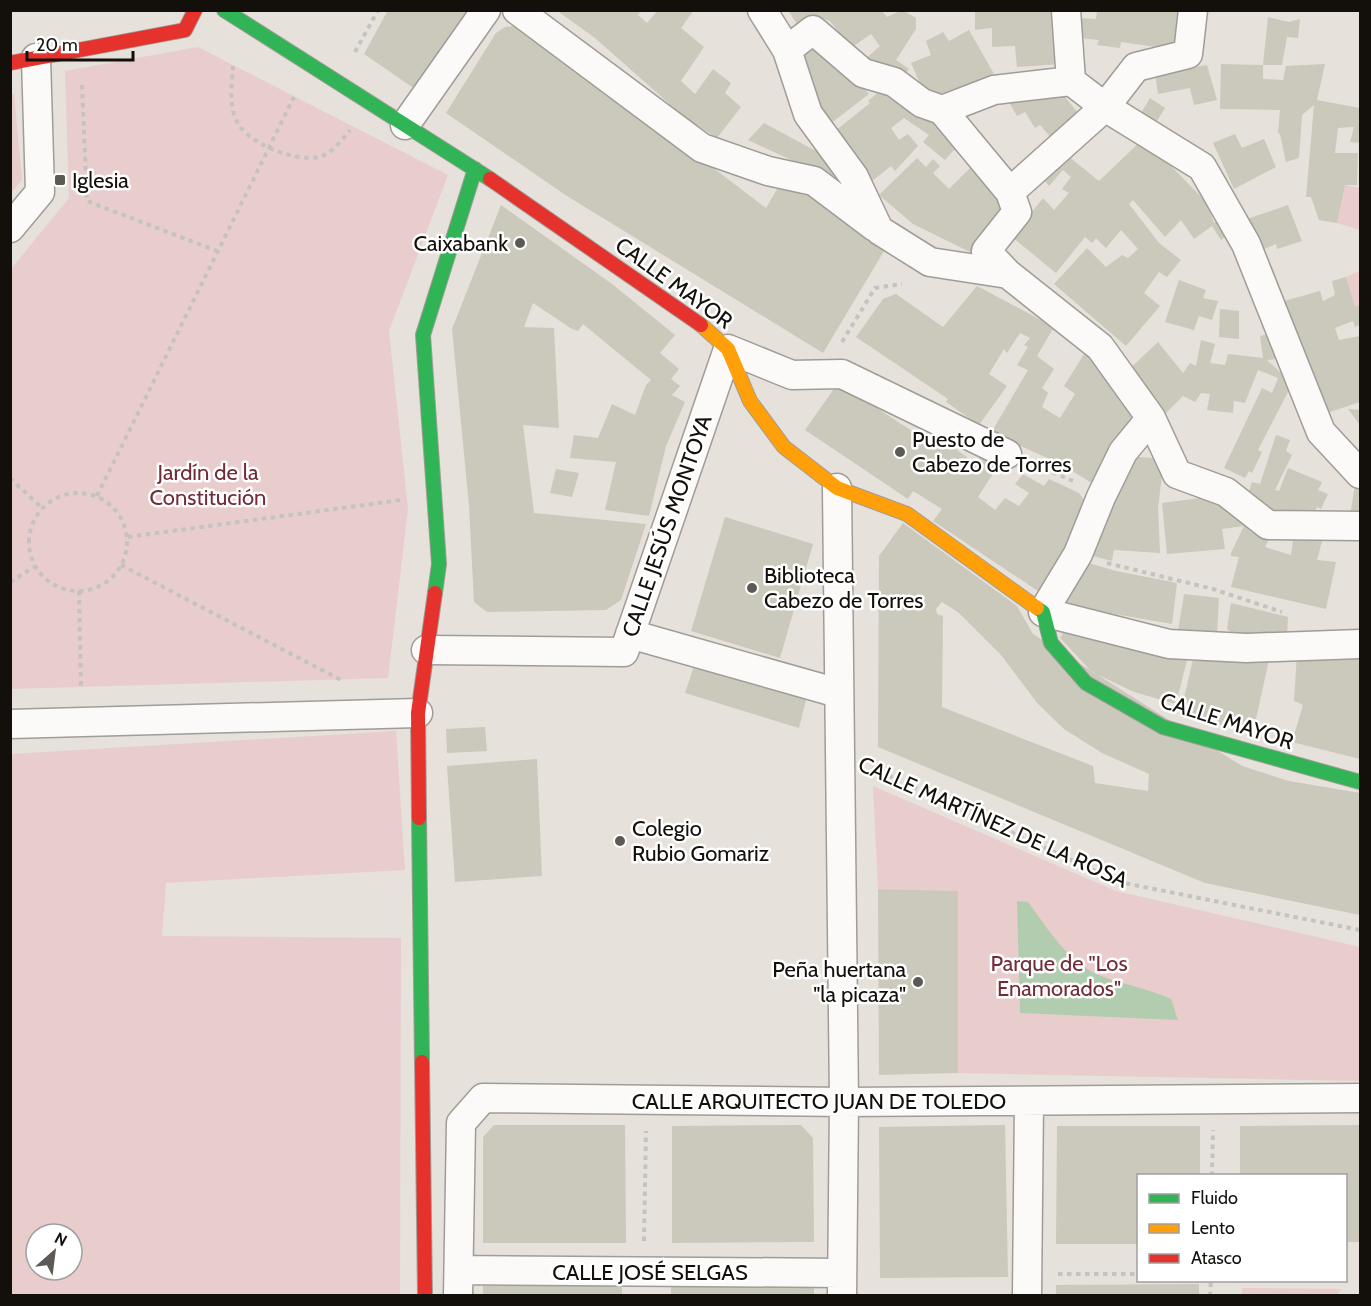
<svg xmlns="http://www.w3.org/2000/svg" width="1371" height="1306" viewBox="0 0 1371 1306" font-family="Cabin,sans-serif">
<style>
.green{fill:#e8cdcc;fill-rule:evenodd}
.water{fill:#b1ccaf}
.building{fill:#cac9bc;fill-rule:evenodd}
.lines{fill:none;stroke-linecap:round;stroke-linejoin:round}
.street-casing{stroke:#a09c97;stroke-width:31}
.fast-casing{stroke:#a09c97;stroke-width:16}
.slow-casing{stroke:#a09c97;stroke-width:16}
.jam-casing{stroke:#a09c97;stroke-width:16}
.path{stroke:#c4c3c0;stroke-width:4;stroke-dasharray:4.5 4.5;stroke-linecap:butt}
.street{stroke:#fbfaf9;stroke-width:28}
.fast{stroke:#30b455;stroke-width:14}
.slow{stroke:#ff9f0a;stroke-width:14}
.jam{stroke:#e5322d;stroke-width:14}
.poi-dot{fill:#5d5954;stroke:#fff;stroke-width:2}
.labels{text-anchor:middle;dominant-baseline:central;stroke-width:5;stroke-linejoin:round;paint-order:stroke}
.poi-label{font-size:22px;fill:#13100c;stroke:#fff;text-anchor:start}
.street-label{font-size:22px;fill:#13100c;stroke:#fff}
.park-label{font-size:22px;fill:#722b38;stroke:#fff}
</style>
<rect width="100%" height="100%" fill="#e6e1da"/>
<path class="green" d="M198,47L448,175L389,331L408,509L388,678L11,689V269L69,198L65,71Z
M14,94L22,180L11,193L10,95Z
M1345,185L1360,188V230L1337,223Z
M1360,271V305L1355,306L1346,277Z
M396,731L405,870L166,883L162,936L401,938L400,1295L11,1296V754ZM36,1234H72V1270H36Z
M873,786L1116,891L1360,947V1081L958,1073V891L878,889Z
M1242,1288L1341,1289L1337,1295L1242,1296Z"/>
<path class="water" d="M1017,901L1028,902C1049,930 1069,965 1104,977C1126,985 1149,989 1171,999L1178,1020L1020,1013Z"/>
<path class="building" d="M388,10H477L425,96L364,54Z
M556,10H642L638,15L647,23L658,10H694L681,28L704,47L681,81L695,94L713,69L731,83L725,93L741,107L717,138L682,115L595,38Z
M788,10H881L887,17L902,10L916,18V29L896,60L909,69L902,79L864,60L880,46L871,34L851,48L830,21L816,16L799,27Z
M975,10H1058L1063,64L1017,67L1015,46L992,47V28L975,30Z
M1097,10H1187L1184,51L1121,42L1120,48L1097,45L1099,40L1079,38L1080,18L1096,19Z
M1268,17L1289,22L1300,19L1298,38L1287,37L1282,65H1263Z
M518,26L629,104L766,208L780,184L807,189L887,246L823,353L567,196L446,113L496,33L505,27Z
M969,30L994,74L927,99L911,63L931,55L926,41L943,32L949,41Z
M825,43L869,94L830,124L816,105L798,59Z
M1221,64L1263,65V79L1283,80L1286,66L1325,64L1317,100L1360,108V143L1350,142L1354,127L1338,128L1335,153H1358L1357,185H1345L1337,223L1319,220L1311,197H1306L1314,105L1302,115L1299,158L1286,162L1280,134L1278,133L1280,110L1220,109Z
M1207,65L1217,100L1194,105L1190,88L1158,94L1155,73Z
M887,85L963,140L945,160L923,142L929,135L904,118L891,128L899,140L908,134L918,146L895,171L891,166L872,181L835,131L870,103L868,101Z
M1056,86L1083,119L1054,141L1040,125L1035,128L1025,112L1017,116L1009,102Z
M1150,98L1165,108L1155,124L1141,113Z
M764,123L814,150L821,143L841,167L833,176L816,167L813,170L748,140Z
M1235,134L1242,148L1264,139L1276,167L1234,189L1213,143Z
M1144,138L1207,203L1214,223L1220,218L1229,233L1221,240L1212,226L1194,239L1181,220L1165,237L1133,200L1129,204L1159,243L1181,260L1167,277L1159,272L1144,293L1160,306L1126,346L1054,284L1087,248L1106,267L1122,255L1128,258L1138,249L1121,230L1106,248L1096,238L1092,243L1085,237L1056,273L1012,237L1043,198L1054,210L1069,193L1062,189L1071,177L1063,170L1049,186L1039,174L1068,156L1099,181Z
M917,158L926,167L933,159L940,166L933,173L949,189L975,163L1011,205L970,252L913,224L879,195Z
M501,205L612,284L675,335L660,353L679,369L671,379L680,386L672,395L685,402L666,446L649,516L605,510L616,462L570,458L574,435L598,438L612,404L635,415L646,385L651,380L583,324L578,331L572,329L533,303L524,327L554,328L559,428L523,425L534,513L646,524L621,600L606,610L487,612L474,602L469,506L452,329Z
M1288,205L1302,241L1277,249L1276,244L1258,252L1244,220Z
M1346,277L1355,306L1360,305V325L1355,327L1353,321L1335,328L1339,340L1360,336V402L1327,413L1277,303L1320,291L1323,301L1335,295L1332,281Z
M1179,280L1206,290L1203,298L1218,301L1212,320L1199,316L1194,330L1165,322Z
M977,286L1054,327L1037,356L1054,369L1042,388L1048,393L1042,407L1060,418L1075,394L1064,386L1086,351L1141,419L1098,487L1061,464L991,433L1028,370L1017,365L1028,347L1024,345L1030,338L1020,333L1007,353L1004,349L989,374L1007,386L979,425L946,402L948,399L856,337L883,299L896,294L943,327Z
M1220,309L1239,311V339L1219,337Z
M1275,333L1286,369L1281,373L1293,382L1258,450L1262,452L1252,473L1249,471L1245,478L1224,468L1262,388L1272,393L1278,378L1258,370L1245,403L1234,401L1233,413L1207,410L1210,394L1201,393L1195,402L1183,396L1162,417L1124,374L1158,342L1183,373L1190,363L1196,366L1201,340L1215,344L1210,363L1225,365L1228,354L1263,358L1260,336ZM1276,359L1281,373L1267,360Z
M838,383L929,442L935,434L975,463L983,453L1001,461L978,497L995,510L1005,498L1019,506L1029,493L1015,484L1023,474L1044,486L1049,479L1079,493L1088,505L1047,597L933,521L942,509L913,491L908,499L805,430Z
M1348,409L1360,410V425Z
M1276,435L1290,440L1286,451L1292,455L1275,490L1279,491L1288,468L1322,482L1318,490L1328,494L1321,509L1317,507L1311,520L1303,521L1246,501L1252,482L1260,484Z
M1127,456L1164,459L1158,508L1160,553L1114,550L1112,561L1093,556V537Z
M556,469L579,473L572,497L550,493Z
M1356,479L1360,482V517L1350,516Z
M1215,496L1251,532L1269,539L1265,547L1291,555L1294,533L1325,530L1317,560L1336,562L1326,609L1231,587L1239,557L1231,556V553L1244,526L1222,529L1225,549L1167,554L1162,503Z
M725,517L813,544L780,658L691,631Z
M903,523L1017,606L1033,634L1242,766L1289,781L1360,793V915L1205,883L878,747L879,556ZM942,602L959,613L1001,655L1038,704L1064,729L1102,753L1149,774L1148,791L1095,783L1093,766L942,707L943,616L937,614L936,609Z
M1082,561L1116,571L1177,583L1172,624L1109,613L1058,600Z
M1184,594L1219,598L1217,635L1178,631Z
M1231,603L1288,617L1287,638L1237,637L1227,629Z
M1070,621L1189,652L1176,704L1134,692L1092,672L1060,638Z
M1195,651L1270,655L1253,733L1180,715Z
M1297,653H1360V759L1292,742L1303,705L1294,701Z
M695,663L807,696L799,728L685,693Z
M485,727L487,751L447,753L446,729Z
M537,759L542,876L455,882L447,766Z
M878,889L958,891V1073L879,1075Z
M494,1125H625L626,1243H483V1137Z
M801,1125L813,1138L814,1242L672,1243V1126Z
M1005,1125L1008,1277L880,1278L879,1127Z
M1360,1125V1242H1346V1176H1240V1126Z
M1057,1126H1200V1176H1138V1244H1056Z
M814,1281V1296H671V1282Z
M622,1283V1296H483V1286Z
M1199,1284V1296H1056V1285Z"/>
<g class="lines">
<g class="street-casing">
<path id="street" d="M517,10L702,148L768,171L814,181L875,227
M762,10L787,50L808,114L854,177L879,230L930,262L1008,274L1100,347L1151,418L1177,474L1226,492L1268,525L1360,526
M1066,10L1071,81
M787,50L813,30L863,73L894,82L922,103L942,110L994,90L1071,81L1105,107L1202,167L1246,244L1321,432L1360,474
M942,110L1010,192L1017,212L986,251L1008,274
M405,125L486,10
M1010,192L1105,107L1136,67L1188,54L1193,10
M10,228L40,192L36,58
M1151,418L1123,452L1101,497L1078,554L1043,612L1169,644L1246,648L1360,644
M837,488L844,1102L842,1296
M630,634L838,693
M426,650L624,652L728,349L792,375L842,374L1007,454
M10,724L418,713
M459,1270L842,1273
M458,1296L461,1123L483,1098L844,1102L1360,1098
M1027,1296L1029,1101"/>
</g>
<g class="fast-casing">
<path id="fast" d="M224,10L490,179
M435,593L439,564L423,335L475,169
M1037,608L1043,612L1051,643L1086,683L1163,727L1360,782
M419,818L422,1062"/>
</g>
<g class="slow-casing">
<path id="slow" d="M701,325L728,349L750,401L784,447L837,488L907,514L1037,608"/>
</g>
<g class="jam-casing">
<path id="jam" d="M10,63L185,30L195,10
M490,179L701,325
M419,818L418,713L435,593
M422,1062L425,1296"/>
</g>
<path class="path" d="M355,52L378,10
M233,66C232,85 227,112 242,129C258,147 295,161 319,157C331,154 343,139 350,130
M82,85L87,201L217,251
M842,342L875,288L902,284
M1036,465L1073,481
M10,478L42,508
M29 542a49 49 0 1 1 98 0a49 49 0 1 1-98 0Z
M97,496L294,97
M128,537L401,500
M1107,563L1213,589L1282,612
M121,565L341,680
M10,582L34,567
M79,591L81,687
M872,768L1119,882L1360,930
M1212,1176L1213,1130
M644,1241L646,1131
M1058,1274H1138
M1210,1296L1211,1280"/>
<use href="#street" class="street"/>
<use href="#fast" class="fast"/>
<use href="#slow" class="slow"/>
<use href="#jam" class="jam"/>
</g>
<g class="poi-dot">
<rect x="54" y="174" width="12" height="12" rx="3"/>
<circle cx="520" cy="243" r="6"/>
<circle cx="900" cy="452" r="6"/>
<circle cx="752" cy="588" r="6"/>
<circle cx="620" cy="841" r="6"/>
<circle cx="918" cy="982" r="6"/>
</g>
<g class="labels">
<g class="poi-label">
<text x="72" y="180">Iglesia</text>
<text x="508" y="243" text-anchor="end">Caixabank</text>
<text x="912" y="439">Puesto de<tspan x="912" dy="25">Cabezo de Torres</tspan></text>
<text x="764" y="575">Biblioteca<tspan x="764" dy="25">Cabezo de Torres</tspan></text>
<text x="632" y="828">Colegio<tspan x="632" dy="25">Rubio Gomariz</tspan></text>
<text x="906" y="969" text-anchor="end">Peña huertana<tspan x="906" dy="25">"la picaza"</tspan></text>
</g>
<g class="street-label">
<text transform="translate(674 283) rotate(36)">CALLE MAYOR</text>
<text transform="translate(667 526) rotate(-71)">CALLE JESÚS MONTOYA</text>
<text transform="translate(1227 721) rotate(18)">CALLE MAYOR</text>
<text transform="translate(993 822) rotate(24)">CALLE MARTÍNEZ DE LA ROSA</text>
<text x="819" y="1101">CALLE ARQUITECTO JUAN DE TOLEDO</text>
<text x="650" y="1272">CALLE JOSÉ SELGAS</text>
</g>
<g class="park-label">
<text x="208" y="472">Jardín de la<tspan x="208" dy="25">Constitución</tspan></text>
<text x="1059" y="963">Parque de "Los<tspan x="1059" dy="25">Enamorados"</tspan></text>
</g>
</g>
<rect width="1371" height="1306" fill="none" stroke="#13100c" stroke-width="24"/>
<rect x="1137" y="1174" width="210" height="108" fill="#ffffff" stroke="#a19f9e" stroke-width="1.5"/>
<rect x="1149" y="1194" width="30" height="9" fill="#30b455" stroke="#a19f9e" stroke-width="1.5"/>
<text x="1191" y="1204" font-size="18" fill="#13100c">Fluido</text>
<rect x="1149" y="1224" width="30" height="9" fill="#ff9f0a" stroke="#a19f9e" stroke-width="1.5"/>
<text x="1191" y="1234" font-size="18" fill="#13100c">Lento</text>
<rect x="1149" y="1254" width="30" height="9" fill="#e5322d" stroke="#a19f9e" stroke-width="1.5"/>
<text x="1191" y="1264" font-size="18" fill="#13100c">Atasco</text>
<g transform="translate(54 1252) rotate(28)"><circle r="28" fill="#ffffff" stroke="#a19f9e" stroke-width="1.5"/>
<path d="M0-4.5L10 22L0 15L-10 22Z" fill="#5d5954"/>
<text y="-9" font-size="16" font-weight="bold" text-anchor="middle" fill="#13100c">N</text>
</g>
<path d="M27 51v9h106v-9" fill="none" stroke="#13100c" stroke-width="3"/>
<text x="36" y="51" font-size="18" fill="#13100c" stroke="#ffffff" stroke-width="4.5" paint-order="stroke">20 m</text>
</svg>
